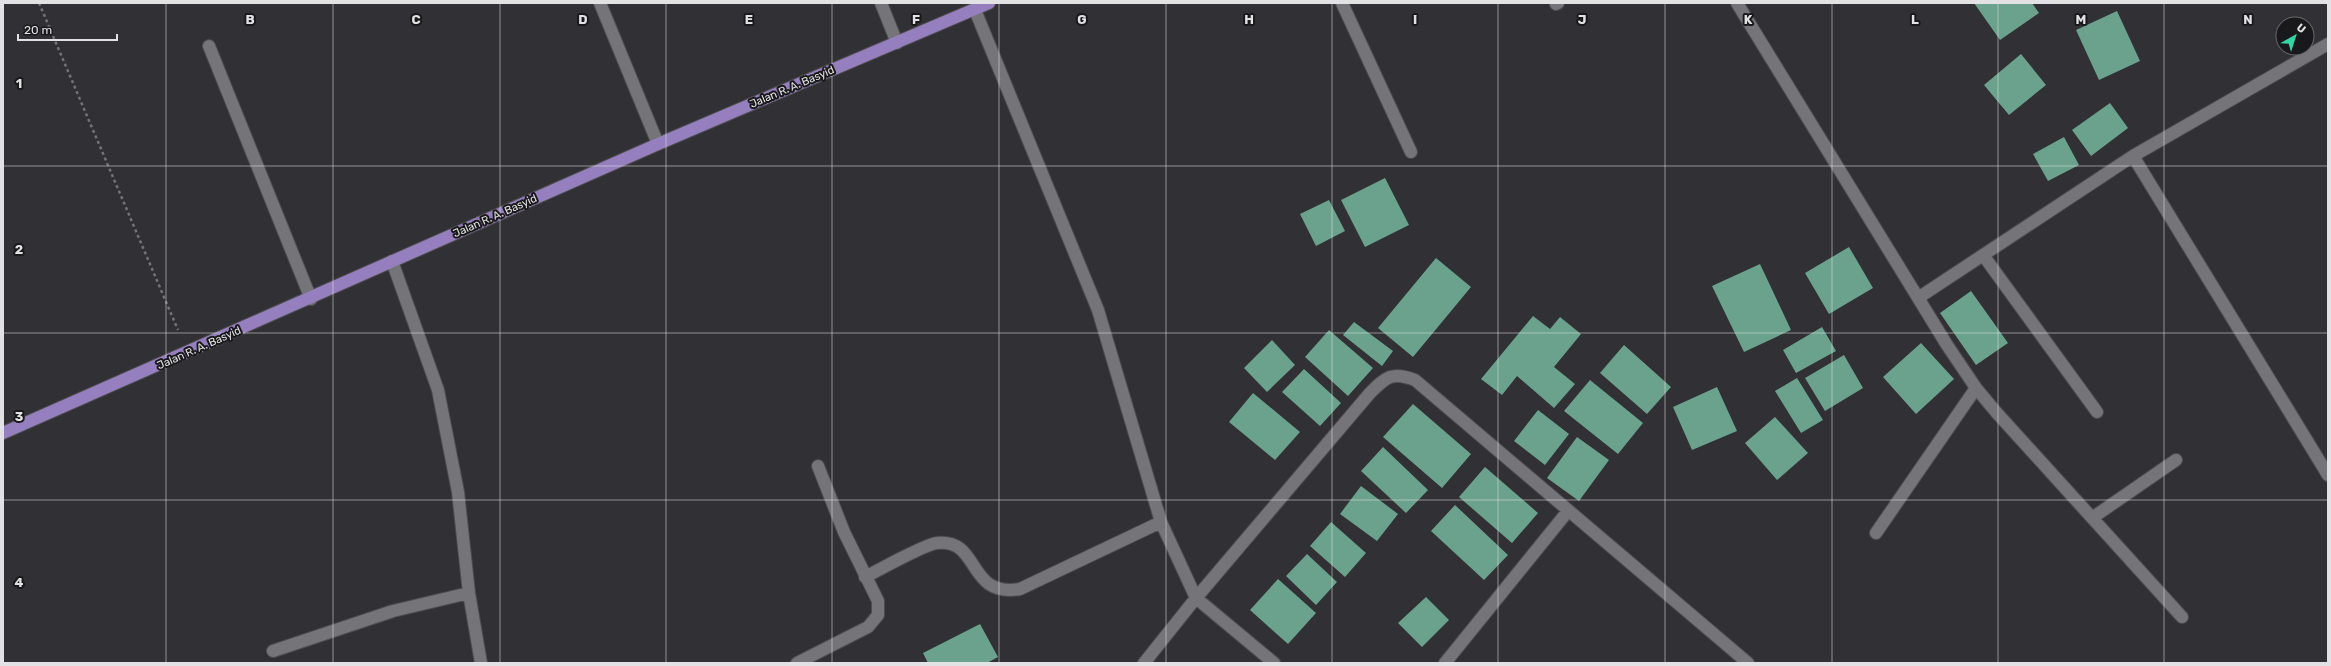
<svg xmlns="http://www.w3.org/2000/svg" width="2331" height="666" viewBox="0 0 2331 666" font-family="Rubik,sans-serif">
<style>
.building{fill:#6ba28d}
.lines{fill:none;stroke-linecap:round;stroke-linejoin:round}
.minor-casing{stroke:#4d4c4f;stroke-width:14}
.major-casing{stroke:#4d4c4f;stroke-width:14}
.path{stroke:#737275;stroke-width:2.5;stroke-dasharray:3 3;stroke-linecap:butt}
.minor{stroke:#757478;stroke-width:12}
.major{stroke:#967fbe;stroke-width:12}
.grid{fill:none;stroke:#e2e1e3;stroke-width:1;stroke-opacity:0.55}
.labels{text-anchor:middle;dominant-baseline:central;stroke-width:4;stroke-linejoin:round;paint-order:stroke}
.street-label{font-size:11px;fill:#e2e1e3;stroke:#19181a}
.grid-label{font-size:13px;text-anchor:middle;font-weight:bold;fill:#e2e1e3;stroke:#19181a;stroke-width:4;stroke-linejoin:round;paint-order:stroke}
</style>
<rect width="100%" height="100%" fill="#313034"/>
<path class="building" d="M1974,3H2032L2039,13L2000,40Z
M2117,11L2140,61L2099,80L2076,30Z
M2021,54L2046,85L2009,115L1984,85Z
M2110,103L2128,128L2091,156L2072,130Z
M2064,137L2079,165L2048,181L2033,154Z
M1385,178L1409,225L1365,247L1341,200Z
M1329,200L1345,231L1316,246L1300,214Z
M1849,247L1873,288L1829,314L1805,273Z
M1436,258L1471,287L1413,357L1378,328Z
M1760,264L1791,330L1744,352L1712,286Z
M1971,291L2008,343L1976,365L1940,313Z
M1533,316L1550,329L1560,317L1581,334L1554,367L1575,384L1554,408L1517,376L1502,395L1481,379Z
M1354,322L1393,351L1382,366L1343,335Z
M1822,327L1836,351L1796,373L1783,350Z
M1329,330L1373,368L1348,396L1305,357Z
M1272,340L1295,365L1267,392L1244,368Z
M1921,343L1954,379L1916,414L1883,377Z
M1624,345L1671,387L1647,414L1600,373Z
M1844,355L1863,388L1825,411L1805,378Z
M1304,369L1341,403L1320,426L1282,392Z
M1797,378L1823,420L1801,433L1775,391Z
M1590,380L1643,423L1618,454L1564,411Z
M1717,387L1737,431L1692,450L1673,407Z
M1253,393L1300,432L1275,460L1229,422Z
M1413,404L1471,454L1442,488L1383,437Z
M1538,410L1569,434L1545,465L1514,441Z
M1775,417L1808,453L1777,480L1745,443Z
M1577,437L1609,460L1579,501L1547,478Z
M1383,447L1428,490L1406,513L1361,471Z
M1485,467L1538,513L1512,543L1459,497Z
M1361,486L1398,514L1377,541L1340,514Z
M1455,505L1508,555L1484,580L1431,531Z
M1331,522L1366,553L1345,577L1310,546Z
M1307,554L1337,582L1316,605L1286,576Z
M1278,579L1316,613L1288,644L1250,610Z
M1426,597L1449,620L1422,647L1398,623Z
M980,624L998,657L987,663H928L923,653Z"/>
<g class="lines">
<g class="minor-casing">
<path id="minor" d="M600,3L658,144
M881,3L897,43
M1342,3L1411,152
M1737,3L1947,345L1976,388L1996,412L2182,617
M1556,4L1558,3
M975,10L1098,310L1161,522L1196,598L1144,663
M209,46L311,299
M2133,156L2328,475
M1983,255L2097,412
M392,261L438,390L458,492L469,593L481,663
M1918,298L2133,156L2328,44
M2092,518L2176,460
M1876,533L1976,388
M865,577C879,570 925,544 937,543C981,538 966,598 1020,589L1161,522
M273,651L393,611L469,593
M797,663L868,627L878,615V601L844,532L818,466
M1274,663L1196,598L1370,393C1386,377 1392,371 1415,380L1748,663
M1445,663L1568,511"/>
</g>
<g class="major-casing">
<path id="major" d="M3,433L658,144L989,3"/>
</g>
<path class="path" d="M39,3L178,330"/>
<use href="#minor" class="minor"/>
<use href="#major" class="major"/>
</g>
<path class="grid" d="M166,3V663M333,3V663M500,3V663M666,3V663M832,3V663M999,3V663M1166,3V663M1332,3V663M1498,3V663M1665,3V663M1832,3V663M1998,3V663M2164,3V663M3,166H2328M3,333H2328M3,500H2328"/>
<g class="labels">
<g class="street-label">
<text transform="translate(792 87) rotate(-23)">Jalan R. A. Basyid</text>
<text transform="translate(495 216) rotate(-24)">Jalan R. A. Basyid</text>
<text transform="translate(199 348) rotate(-24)">Jalan R. A. Basyid</text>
</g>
</g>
<g class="grid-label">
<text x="250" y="24">B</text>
<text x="416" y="24">C</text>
<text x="583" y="24">D</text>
<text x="749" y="24">E</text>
<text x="916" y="24">F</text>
<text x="1082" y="24">G</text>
<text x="1249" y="24">H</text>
<text x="1415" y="24">I</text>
<text x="1582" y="24">J</text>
<text x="1748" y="24">K</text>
<text x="1915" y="24">L</text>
<text x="2081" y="24">M</text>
<text x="2248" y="24">N</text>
<text x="19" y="88">1</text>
<text x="19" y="254">2</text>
<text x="19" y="421">3</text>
<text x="19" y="587">4</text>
</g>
<rect width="2331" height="666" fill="none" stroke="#e2e1e3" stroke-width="8"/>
<g transform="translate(2295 36) rotate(39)"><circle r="19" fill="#19181a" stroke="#69686a"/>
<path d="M0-3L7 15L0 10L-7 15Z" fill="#35d4a7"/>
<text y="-6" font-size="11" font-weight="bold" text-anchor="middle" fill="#e2e1e3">U</text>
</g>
<path d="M18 34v6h99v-6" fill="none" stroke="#e2e1e3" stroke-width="2"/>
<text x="24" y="34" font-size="12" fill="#e2e1e3" stroke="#19181a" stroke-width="3" paint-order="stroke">20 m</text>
</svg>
